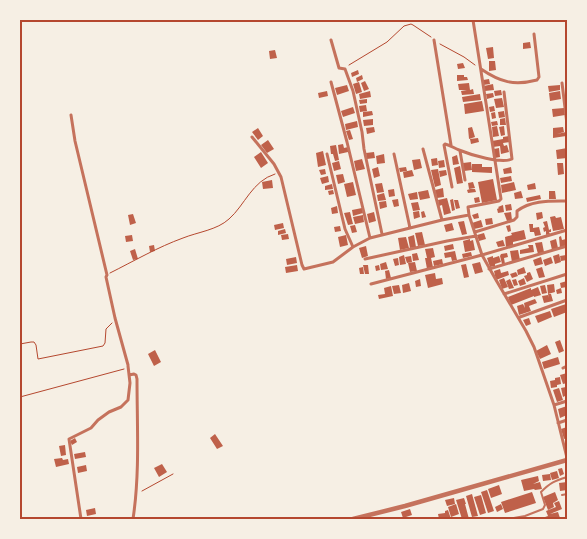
<svg xmlns="http://www.w3.org/2000/svg" width="587" height="539" viewBox="0 0 587 539" font-family="Montserrat,sans-serif">
<style>
.building{fill:#bf614a}
.lines{fill:none;stroke-linecap:round;stroke-linejoin:round}
.path{stroke:#b5482f;stroke-width:1}
.service{stroke:#c5725c;stroke-width:2}
.minor{stroke:#c5725c;stroke-width:3}
.tertiary{stroke:#c5725c;stroke-width:4.5}
.neatline{fill:none;stroke:#b5482f;stroke-width:2}
</style>
<rect width="100%" height="100%" fill="#f6efe4"/>
<path class="building" d="M530,42L531,48L523,49V43Z
M493,47L494,58L488,59L486,48Z
M275,50L277,58L270,59L269,51Z
M489,61H495L496,70L489,71Z
M463,63L465,68L458,69L457,64Z
M358,70L359,74L352,77L351,73Z
M362,75L363,79L357,82L356,78Z
M457,75H464V77H467L468,80L457,81Z
M489,79L490,84L483,85V80Z
M365,81L369,89L364,91L361,83Z
M359,82L362,92L356,94L353,84Z
M469,83L470,90L473,89L474,94L462,95L461,91L467,90H459L458,84Z
M493,84L494,90L485,91L484,86Z
M347,85L349,91L337,95L335,88Z
M560,85V90L549,92L548,86Z
M501,90L502,95L495,96L494,91Z
M327,91L328,96L319,98L318,93Z
M370,91L371,97L360,99L359,94Z
M560,91L561,99L550,101L549,93Z
M493,93L494,97L487,99L486,94Z
M480,94L481,100L463,102L462,97Z
M502,98L504,107L496,108L494,99Z
M367,99V103L360,104L359,100Z
M482,101L484,111L465,114L464,104Z
M366,105L367,111L360,112L359,106Z
M494,106L495,111L490,112L489,107Z
M353,107L355,113L343,117L341,111Z
M564,108L565,115L553,117L552,109Z
M372,111L373,115L363,117V112Z
M504,111L505,117L499,118L498,112Z
M495,112L496,118L492,119L491,113Z
M505,118L506,125H500V119Z
M373,119V125L364,126L363,120Z
M357,121L358,127L346,130L345,124Z
M497,121L498,125L492,126L491,122Z
M497,126L499,136L493,137L492,127Z
M504,126L505,135L501,136L499,127Z
M374,127L375,132L367,134L366,128Z
M472,127L475,137L469,139L468,128Z
M563,127L564,132L557,134L566,132V136L553,138V128Z
M258,128L263,136L258,140L252,132Z
M350,130L353,139L349,140L346,131Z
M509,136L510,142L503,143L504,146L507,145L509,152L501,154L500,146L493,147L492,141L503,139V137Z
M478,138L479,142L471,144L470,139Z
M268,140L274,149L267,153L261,145Z
M343,144L344,148L348,147V152L339,154L338,145Z
M336,145L339,160L335,161L333,154H331L330,146Z
M499,148L500,157L495,158L494,149Z
M567,148V158L557,159L556,150Z
M323,151L326,165L318,167L316,153Z
M261,152L268,163L261,168L254,157Z
M374,152L375,158L367,159L366,153Z
M384,154L385,163L377,164L376,156Z
M457,155L459,164L453,165L452,157Z
M437,158L438,165L432,166L431,159Z
M362,159L365,169L356,171L354,161Z
M420,159L422,168L414,170L412,160Z
M444,160L445,167L439,168L438,161Z
M339,161L341,169L334,171L332,163Z
M471,162L472,170L464,171L463,163Z
M557,163H563L564,174L558,175Z
M472,164H482V167H492V173L472,172Z
M460,166L463,183L457,184L454,168Z
M378,167L380,176L374,178L372,169Z
M406,167L407,171L400,172L399,168Z
M511,167L512,173L504,174L503,169Z
M325,169L326,174L321,175L319,170Z
M438,169L441,185L435,187L431,170Z
M412,170L414,176L404,178L403,172Z
M446,170L447,175L440,177L439,171Z
M343,174L345,182L338,184L336,175Z
M328,176L329,182L322,184L320,178Z
M511,176L512,181L501,183L500,178Z
M493,179L497,200L482,203L478,182Z
M272,180L273,188L263,189L262,182Z
M353,182L356,195L347,197L344,184Z
M473,182L475,188L469,189L468,183Z
M514,182L516,190L502,193L501,185Z
M382,183L384,192L377,193L375,184Z
M535,183L536,189L528,190L527,185Z
M332,184L333,189L325,190V186Z
M443,188L444,197L437,198L435,190Z
M394,189L395,196L389,197L388,190Z
M470,189H475L476,192L468,193L467,190Z
M333,190L334,194L329,195L328,191Z
M428,190L430,198L420,200L418,192Z
M521,191L523,198L515,199L514,193Z
M549,191H555L556,199H549Z
M417,192L418,199L410,200L408,194Z
M384,193L386,200L378,201L377,195Z
M540,195L541,199L527,202L526,198Z
M479,197L480,202L475,203L474,198Z
M447,198L451,213L444,215L442,205L439,206L438,200Z
M398,199L399,206L394,207L392,200Z
M453,199L455,210L452,211L450,200Z
M454,200H458L460,208L456,209Z
M386,201L387,207L380,209L379,202Z
M418,202L420,210L413,211L411,203Z
M511,204L512,210L506,211L505,205Z
M503,205L504,212L498,213L497,209L499,208L498,207Z
M337,206L338,213L332,214L331,208Z
M362,208L363,213L353,216L352,210Z
M419,211L420,217L414,219L413,212Z
M424,211L426,217L422,218L421,212Z
M350,212L353,224L348,225L344,213Z
M374,212L376,221L369,223L367,214Z
M511,212L512,220L507,221L504,213Z
M542,212L543,218L537,220L536,213Z
M478,213L479,218L474,219L472,215Z
M133,214L136,223L130,225L128,215Z
M363,215L364,222L355,224L353,217Z
M555,216L556,218L561,217L564,229L553,231L550,217Z
M492,218L493,224L486,225L485,219Z
M481,220L483,227L474,229L472,223Z
M464,221L467,234L462,235L458,222Z
M547,221L549,230L551,229V232H549L550,234L546,235V231L544,232L543,228L545,227L543,222Z
M283,223L284,228L275,230L274,225Z
M452,223L454,230L446,232L444,225Z
M529,224H533V228L539,227L541,235L535,236L534,232H530Z
M355,225L357,232L352,233L350,226Z
M510,225L511,231L508,232L506,226Z
M340,226L341,231L335,232L334,227Z
M285,229L286,233L278,235V231Z
M524,230L526,239L513,242V245L506,247L505,237L512,235L511,233Z
M422,232L425,245L418,246L415,233Z
M484,233L486,239L479,241L477,235Z
M288,234L289,239L282,240L281,235Z
M132,235L133,241L126,242L125,236Z
M346,235L348,245L340,247L338,237Z
M414,235L416,247L410,248L408,237Z
M561,236L562,240L566,239L567,245L560,248L559,237Z
M406,237L409,248L400,250L398,238Z
M470,239V241L473,240L475,250L465,252L463,241Z
M556,239L558,248L552,250L550,241Z
M503,240L505,246L498,247L496,242Z
M542,242L544,252L538,254L535,243Z
M453,244L454,249L445,251L444,246Z
M154,245L155,251L150,252L149,246Z
M528,245H533L534,252L520,254V250L529,248Z
M366,246L368,256L362,258L359,248Z
M433,248L435,257L431,258L433,267L427,269L425,258H427L425,249Z
M135,249L138,259L133,260L130,251Z
M518,250L520,260L512,262L510,251Z
M455,251L457,260L452,261L451,257L445,258L444,253Z
M565,251H567V260L561,261L560,256L566,255Z
M471,252L472,256L463,258L462,254Z
M417,253L419,260L413,261L412,254Z
M507,253L508,257L504,258L505,264H502L500,256L501,254Z
M559,254L561,262L555,264L553,256Z
M404,255L406,264L400,265L399,257Z
M411,256L412,262L407,263L405,257Z
M493,256V258L499,256L501,262L495,264V266L490,267L487,258Z
M296,257L297,263L287,265L286,259Z
M541,257L543,264L535,266L533,260Z
M551,257L553,263L545,266L543,260Z
M398,258L399,265L395,266L393,259Z
M442,259L443,264L434,266L433,261Z
M386,262L388,269L381,270L380,264Z
M415,262L417,271L410,272L408,263Z
M480,262L483,272L475,274L472,264Z
M466,264L469,277L464,278L461,265Z
M297,265L298,271L286,273L285,267Z
M363,265H368L369,274H365Z
M379,265L380,270L376,271L375,266Z
M363,267L364,274H360L359,268Z
M524,267L526,273L518,275L517,270Z
M542,267L545,277L539,278L536,269Z
M500,269L501,273L508,271L509,275L496,280L494,271Z
M389,270L391,278L386,279L385,271Z
M516,272L518,276L512,278L510,274Z
M530,272L533,279L527,282L524,276L527,275V273Z
M435,273L436,279L442,278L443,284L428,288L425,275Z
M504,278L508,287L502,289L499,280Z
M524,278L526,284L520,286L518,281Z
M420,279L421,286L416,287L415,281Z
M510,279L514,288L509,289L506,281Z
M516,279L518,285L514,286L512,280Z
M567,281V287L561,288L560,283Z
M409,283L411,291L403,293L402,285Z
M554,284L555,292L548,294L547,285Z
M399,285L401,293L394,294L392,286Z
M545,285L547,293L542,294L540,286Z
M391,286L393,296L379,299L378,295L385,294L384,288Z
M538,287L541,295L534,297V296L511,305L508,297L531,288V290Z
M561,288L562,293L557,294L556,290Z
M548,294H551L553,301L544,303L542,296L548,295L549,298Z
M535,299L537,303L529,306L531,311L519,315L517,306L523,304L525,308L524,303Z
M566,304L567,312L554,317L551,309Z
M550,311L552,317L538,323L535,316Z
M529,318L531,324L526,326L523,320Z
M560,340L564,351L559,353L555,342Z
M547,345L551,354L540,359L536,351Z
M155,350L161,362L154,366L148,354Z
M558,357L560,364L544,369L542,362Z
M567,373V383L563,384L560,375Z
M560,377L561,384L557,385V387L551,388L550,381L555,380V378Z
M566,387L567,395L563,397L561,388Z
M559,388L563,400L557,402L553,390Z
M567,406V415L560,418L558,409Z
M567,427V438L564,439L561,429Z
M215,434L223,446L217,449L210,438Z
M75,438L77,442L72,445L70,441Z
M65,445L66,455L61,456L59,446Z
M85,452L86,457L75,459L74,454Z
M62,458L63,460L68,459L69,464L56,467L54,459Z
M162,464L167,472L159,477L154,468Z
M86,465L87,471L78,473L77,467Z
M562,468L564,474L560,476L558,469Z
M557,471L559,478L552,480L550,473Z
M550,474L551,480L543,481L542,475Z
M538,476L539,481L533,484L540,482L542,489L535,490L534,489L524,491L521,480Z
M567,482V490L560,491L559,483Z
M499,485L502,494L491,498L488,489Z
M487,490L494,511L488,513L481,492Z
M532,492L536,503L505,513L501,502Z
M555,492L558,500L553,503L554,507L548,510L543,497Z
M472,494L478,516L472,517L466,496Z
M481,495L486,513L480,515L474,497Z
M454,498L455,504L447,506L445,500Z
M464,498L466,504H465L469,519H462L456,500Z
M559,501L562,509L550,514L558,512L560,518L556,519H539L548,516L546,511L556,507L554,503Z
M456,504L459,514L451,517L448,507Z
M501,504L503,509L497,512L495,507Z
M95,508L96,514L87,516L86,510Z
M410,509L412,515L403,518L401,512Z
M448,510L451,519H439L438,514L445,513V511Z"/>
<g class="lines">
<path class="path" d="M440,44L464,57L475,65
M349,65L387,42L404,26L411,24L413,25L431,37
M110,273C134,261 158,247 183,238C198,232 217,230 229,219C245,205 252,181 275,174
M20,344L31,342H34L36,345L38,359L103,346L105,343L106,329L112,323
M20,397L124,369
M142,491L173,474"/>
<path class="service" d="M562,495L567,494
M508,519L525,516L543,509L545,505L541,492C550,483 554,481 567,477"/>
<path class="minor" d="M473,20L501,199L499,201L468,207L469,215L482,255L496,280L526,331L534,347L554,405L567,458
M331,40L339,68L345,69L353,91L362,132L364,149L382,234
M434,40L451,145
M481,69C500,82 514,86 537,80L539,77L534,34
M331,82L347,142L370,238
M562,83L567,124
M71,115L75,141L107,275
M252,137L274,164L281,177L302,265L304,269L333,262L353,247L370,238L442,220L469,215
M423,149L442,220
M460,151L465,180
M327,154L345,229L353,247
M394,154L410,228
M452,187L444,145L445,144C450,145 454,148 459,150C471,155 501,164 512,159L504,92
M475,232L514,220L517,217V211C531,200 550,201 567,201
M365,259L447,241L476,236
M489,269L567,246
M107,275L106,277L115,318L128,365
M371,284L482,255L567,230
M504,294L567,274
M520,317L567,300
M563,368L567,366
M129,375L134,374L136,375L137,379C137,425 140,473 133,519
M554,405L567,401
M558,423L567,420
M81,519L69,439L91,428L98,420L109,412L121,407L128,400L130,383L128,366"/>
<path class="tertiary" d="M353,519L405,506L567,460"/>
</g>
<rect width="587" height="539" fill="none" stroke="#f6efe4" stroke-width="42"/>
<rect x="21" y="21" width="545" height="497" class="neatline"/>
</svg>
